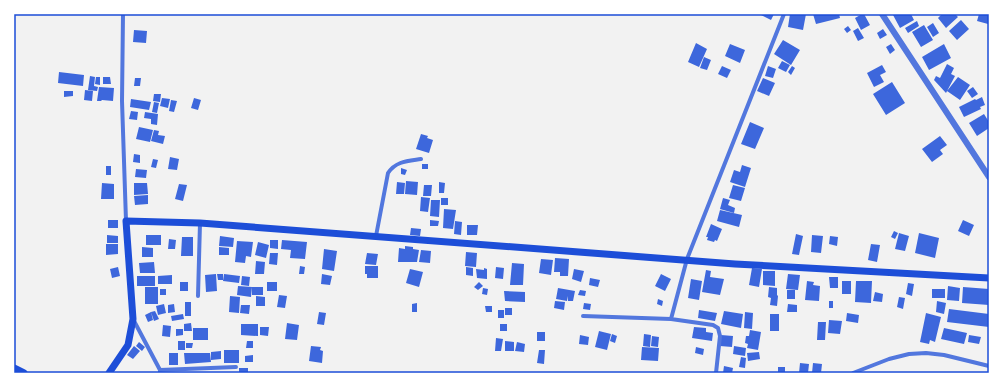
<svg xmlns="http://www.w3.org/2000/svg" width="1003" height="387" viewBox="0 0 1003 387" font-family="Poppins,sans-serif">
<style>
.building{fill:#3d67dc}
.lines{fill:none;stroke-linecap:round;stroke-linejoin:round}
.minor{stroke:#5277de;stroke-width:4}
.tertiary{stroke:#5277de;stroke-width:6}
.secondary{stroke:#1d4ed8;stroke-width:7}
.neatline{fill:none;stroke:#1d4ed8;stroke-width:1.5}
</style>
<rect width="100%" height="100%" fill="#f2f2f2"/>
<path class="building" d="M759,14H774L771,20Z
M790,14H806L803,30L788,27Z
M813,14H839L840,18L816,24Z
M862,14H864L870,25L861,30L855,18Z
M895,14H911L914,20L900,28L893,15Z
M942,14H955L958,17L946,28L938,18Z
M979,14L989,15L988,24L977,21Z
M961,20L969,29L957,40L949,31Z
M917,21L919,26L908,33L905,28Z
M933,23L939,33L933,37L927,27Z
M924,25L933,40L921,47L912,32Z
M848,26L851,30L847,33L844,29Z
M858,28L864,38L858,41L853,31Z
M883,29L887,35L880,39L877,33Z
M134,30L147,31L146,43L133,42Z
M783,40L800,50L791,65L774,54Z
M696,43L707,49L699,67L688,62Z
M730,44L745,50L740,63L725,56Z
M891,44L895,50L890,54L886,47Z
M944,44L951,58L929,70L922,57Z
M704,57L711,60L707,70L700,68Z
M782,61L790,65L786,72L778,68Z
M947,64L954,68L951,74L955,76L946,93L934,80L936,76L940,78Z
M882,65L886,72L880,75L884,82L874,87L867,73Z
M722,66L731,70L727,78L718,74Z
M768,66L776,69L773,78L765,76Z
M792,66L795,68L791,75L788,72Z
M59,72L84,75L83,86L58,83Z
M90,76L95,77L94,86L98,87L97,91L88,90Z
M96,77H100V85L95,84Z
M103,77H110L111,84H103Z
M958,77L970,85L960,100L947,91Z
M135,78H141L140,86H134Z
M763,78L775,83L769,96L757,91Z
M892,82L905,103L886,115L873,94Z
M99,87L114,88L113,101L102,100L101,101H97Z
M973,87L978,94L972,98L967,91Z
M85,90L93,91L92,101L84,100Z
M64,91H73V96L64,97Z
M154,94H161L160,102L153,101Z
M982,97L985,105L980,107L981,109L964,117L959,107L975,99L976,100Z
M162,98L170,99L168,108L160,106Z
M194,98L201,100L198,110L191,108Z
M131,99L151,102L149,110L130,107Z
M171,100L177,101L174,112L169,111Z
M154,102L159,103L157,113L152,112Z
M131,111L138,112L137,120L129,119Z
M145,112L158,114L157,125L151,124V119L144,118Z
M984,114L989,122V128L977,136L969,123Z
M750,122L764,128L755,149L741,144Z
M139,127L153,130L150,142L136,139Z
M154,130L159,131L158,135L165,136L163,144L151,141Z
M421,134L428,136L427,138L433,140L429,153L416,149Z
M940,136L947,145L940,150L943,154L932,162L922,149Z
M134,154L140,155V163L133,162Z
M170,157L179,159L177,170L168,169Z
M153,159L158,160L156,168L151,167Z
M422,164H428V169H422Z
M742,165L751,168L745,187L730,182L734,170L740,172Z
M106,166H111V175H106Z
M401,168L407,170L405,175L401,174Z
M136,169L147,170L146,178L135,177Z
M406,181L418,182L417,195L405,194Z
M397,182L405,183L404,194H396Z
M439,182L445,183L444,193H439Z
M102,183L114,184V199H101Z
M134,183H147L148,194L134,195Z
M179,184L187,185L183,201L175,199Z
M424,185H432L431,196H423Z
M733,185L745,188L741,201L729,198Z
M148,195V204L135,205L134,196Z
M421,197L430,198L428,212L420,211Z
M441,198H448V205H441Z
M723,198L730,200L728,205L735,208L734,213L720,209Z
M431,200H440L439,217L430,216Z
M444,209L456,210L453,229L443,228Z
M720,210L742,215L739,227L717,221Z
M108,220H118V228H108Z
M430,220L439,221L438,226H430Z
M963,220L974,225L969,236L958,231Z
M455,221L462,222L461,235L454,234Z
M711,224L722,229L717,241L715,240L714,242L707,240L708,237H706Z
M467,225H478L477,235H467Z
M411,228L421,229L420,236L410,235Z
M894,231L898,233L895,239L891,237Z
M899,233L909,236L905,251L895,249Z
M919,233L939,238L935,258L915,253Z
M796,234L803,236L799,255L792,254Z
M107,235L118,236V243H107Z
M146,235H161V245H146Z
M812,235L823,236L821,253L811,252Z
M220,236L234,238L233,247L219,246Z
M830,236L838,237L837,246L829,244Z
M182,237H193V256H181Z
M169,239L176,240L175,249H168Z
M270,240H278V249L270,248Z
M282,240L307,242L305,259L290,258L291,250L281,249Z
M237,241L253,242L251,257L246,256L245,263L235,262Z
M258,242L269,245L266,258L255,255Z
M106,244H118V254L106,255Z
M871,244L880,245L877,262L868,260Z
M405,246L413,247V249L419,250L417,262H398L399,248L405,249Z
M142,247L153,248V257H142Z
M219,247L229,248V255H219Z
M324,249L337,251L334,271L322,269Z
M421,250L431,251L430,263L419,262Z
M466,252L477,253L476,267L465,266Z
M270,253H278L277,265L269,264Z
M367,253L378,254L376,265L365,264Z
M555,258L569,259L568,276H560V272H554Z
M541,259L553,260L551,275L539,273Z
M256,261L265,262L264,274H255Z
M154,262L155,273H140L139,263Z
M512,263L524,264L523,285H510Z
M300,266L305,267L304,274H299Z
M365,266H378V278H367V274H365Z
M118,267L120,276L112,278L110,269Z
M466,267L473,268V276L466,275Z
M496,267L504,268L503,279L495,278Z
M484,268L487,269V279L477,278L476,269L484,270Z
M752,268L762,269L759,287L749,285Z
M410,269L423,272L419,287L406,283Z
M574,269L584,271L581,282L572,279Z
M706,270L711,271L710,277L724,279L720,295L702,292Z
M763,271H775V286L763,285Z
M216,274L217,291L206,292L205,275Z
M217,274H223V280H218Z
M224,274L240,276L239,283L223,281Z
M322,274L332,276L330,285L321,284Z
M661,274L671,279L665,291L655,286Z
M788,274L800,275L798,290L786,289Z
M172,275V284H158V276Z
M137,276H155V286H137Z
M242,276L250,277L249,286L241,285Z
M829,277H838V288H830Z
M590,278L600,280L598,287L589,285Z
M691,279L702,281L699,300L688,298Z
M807,281L814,282L813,285L820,286L819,301L805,300Z
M842,281H851V294H842Z
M856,281H872L871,303L855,302Z
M180,282H188V291H180Z
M267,282H277V291H267Z
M479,282L483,286L478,290L474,287Z
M908,283L914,284L912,296L906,294Z
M238,286L252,287L251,297L237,295Z
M948,286L960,288L959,301L947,300Z
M145,287H158V304H145Z
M252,287H263V295H252Z
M769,287L777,288V295L778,296L777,306L770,305L771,298L768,297Z
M963,287L989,289V305L962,303Z
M483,288L488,289L487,295L482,294Z
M558,288L575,291L573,301H568V296L567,301L556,299Z
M160,289H166V295H160Z
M932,289H945V298H932Z
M580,290L586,291L585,296L578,295Z
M787,290H795V299H787Z
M504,291L525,292V302L505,301Z
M875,292L883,294L882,302L873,301Z
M279,295L287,296L285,308L277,307Z
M230,296L240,297L239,313L229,312Z
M256,296L265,297V306H256Z
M899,297L905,298L903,309L897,307Z
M658,299L663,301L662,306L657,304Z
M555,301L565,302L564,310L554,308Z
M829,301H833V308H829Z
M937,301L946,303L944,314L936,312Z
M185,302H191V316H185Z
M417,303V312H412V304Z
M584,303L591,304L590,310L583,309Z
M164,304L166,313L158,315L156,306Z
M174,304L175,312L168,313V305Z
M788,304L797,305V312H787Z
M241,305H250L249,314L240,313Z
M485,306H492V312H486Z
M505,308H512V315H505Z
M949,309L989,314V327L947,322Z
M498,310H504V318H498Z
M699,310L717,313L715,321L698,318Z
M155,311L159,319L154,321L151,312Z
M724,311L743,314L741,328L721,324Z
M151,312L153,320L148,322L145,315Z
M319,312L326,313L324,325L317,324Z
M745,312L753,313L752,329L744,328Z
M847,313L859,315L858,323L846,321Z
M926,313L941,317L935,342L930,340L929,344L920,342Z
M183,314L184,319L172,321L171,316Z
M770,314H779V331H770Z
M829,320L842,321L840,334L828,333Z
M818,322H826L825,340H817Z
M191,323L192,331H184V324Z
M287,323L299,325L297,340L285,339Z
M241,324H258V336L241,335Z
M500,324H507V331H500Z
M163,325L171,326L170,337L162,336Z
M260,327H269L268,336L260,335Z
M694,327L706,328V332L713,333L712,341L692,338Z
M193,328H208V340H193Z
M944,328L967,333L964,344L941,339Z
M176,329H183V335L176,336Z
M750,330L761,332L758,350L747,348L748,344L745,343L746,336H749Z
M599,331L611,334L607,350L595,347Z
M537,332H545V341H537Z
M612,334L617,336L615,343L610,341Z
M644,334L651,335L650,347L643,346Z
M580,335L589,337L588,345L579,344Z
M721,335L733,336L732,347L720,346Z
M969,335L981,337L979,344L968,342Z
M652,336L659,337L658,347L651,346Z
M496,338L503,339L501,351H495Z
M178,341H185V350H178Z
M247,341H253V348H246Z
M505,341L514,342V351H505Z
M139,342L145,347L142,351L136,346Z
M517,342L525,344L524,352L515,351Z
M186,343H193L192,348H186Z
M134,346L140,351L133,359L127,355Z
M311,346L321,347L320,350L323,351L322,363L309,361Z
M734,346L746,348L745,356L733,354Z
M642,347L659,348L658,361L641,360Z
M696,347L704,349L703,355L695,353Z
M224,350H239V363H224Z
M539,350H545L544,364L537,363Z
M221,351V359L211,360V352Z
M759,352L760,359L748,361L747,353Z
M169,353H178V365H169Z
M184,353H210L211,362L185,364Z
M253,355V362H245V356Z
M741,357L746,358L745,368L739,367Z
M800,363L809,364L808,373H799Z
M813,363L822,364L821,373H812Z
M724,366L733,368L732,373H723Z
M778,367H785V373H778Z
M239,368H248V373H239Z"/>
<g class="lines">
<path class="minor" d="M123,14L122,101L126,221
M376,236L388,173C396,161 408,161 421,159
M198,296L200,223
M583,316L671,319L713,325L718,328L720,336L716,373
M133,319L160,370V373
M671,319L687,259L784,14
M160,370L236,367
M853,373L889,359L909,354L926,353L944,355L989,366"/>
<path class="tertiary" d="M882,14L989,177"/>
<path class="secondary" d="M14,368L24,373
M109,373L128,345L133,319L126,221L200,223L735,264L989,278"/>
</g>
<rect width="1003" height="387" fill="none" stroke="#ffffff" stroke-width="30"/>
<rect x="15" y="15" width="973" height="357" class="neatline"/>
</svg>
